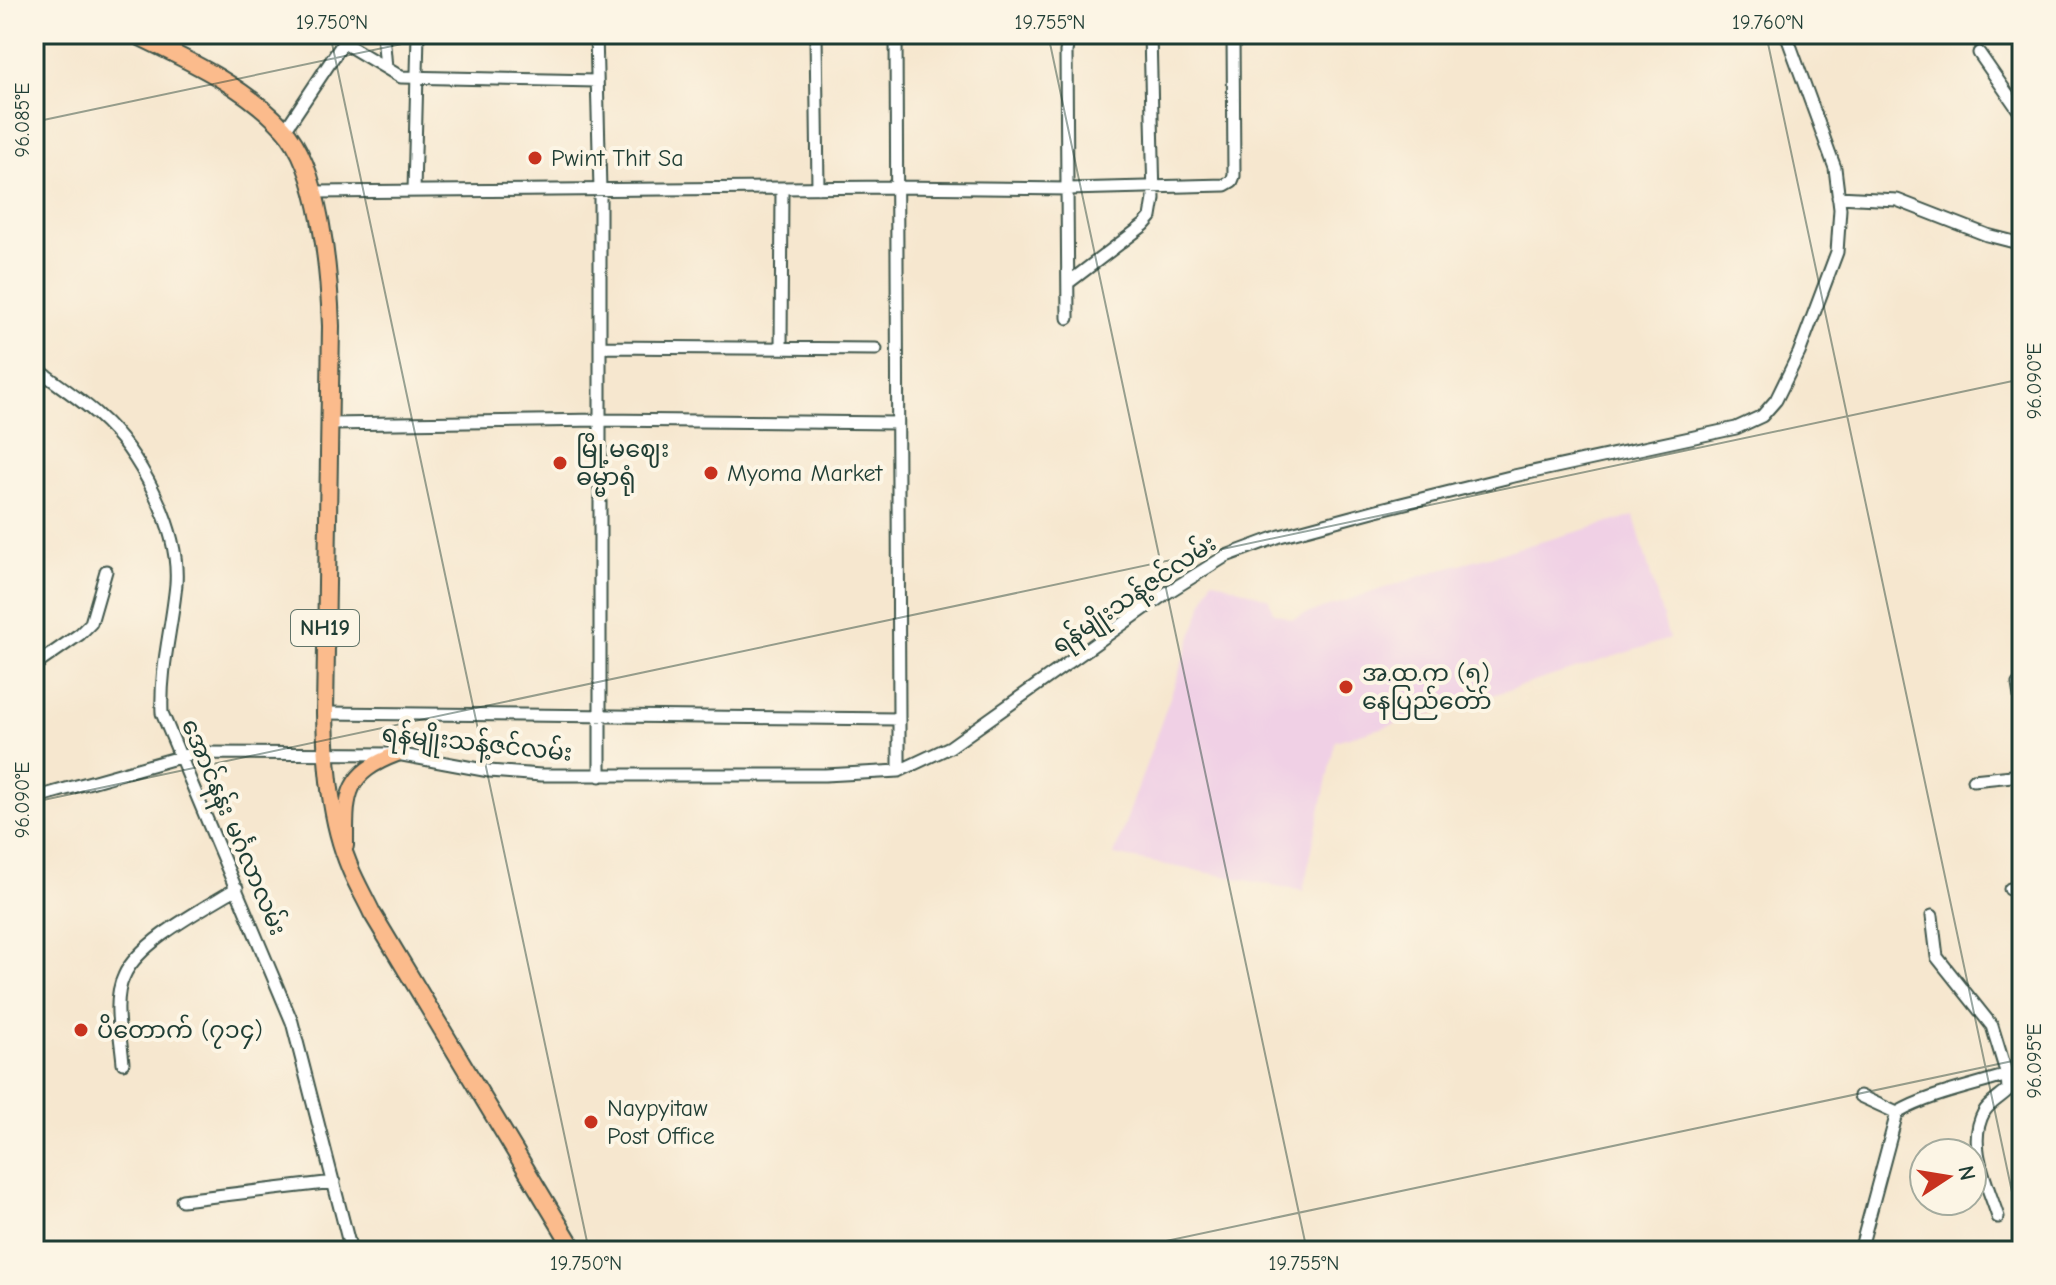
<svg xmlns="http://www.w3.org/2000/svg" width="2056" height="1285" viewBox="0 0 2056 1285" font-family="'Comic Neue','Noto Sans Myanmar',sans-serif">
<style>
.built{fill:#f0d0e5}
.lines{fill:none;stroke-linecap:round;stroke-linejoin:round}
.minor-casing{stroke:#3f564b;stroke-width:15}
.major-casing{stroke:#3f564b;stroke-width:18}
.highway-casing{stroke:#3f564b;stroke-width:20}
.minor{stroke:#fff;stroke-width:11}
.major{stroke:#fbbb8c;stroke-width:14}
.highway{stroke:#fbbb8c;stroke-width:16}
.ticks{fill:none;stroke:#1f3d34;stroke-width:2;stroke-opacity:0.45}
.poi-dot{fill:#c8321e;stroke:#fcf5e5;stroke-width:3}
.labels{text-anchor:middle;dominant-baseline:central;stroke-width:8;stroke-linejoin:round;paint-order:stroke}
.shield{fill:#fcf5e5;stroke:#617469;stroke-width:2}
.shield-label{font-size:22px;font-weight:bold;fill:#1f3d34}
.poi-label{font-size:24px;fill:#1f3d34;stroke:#fcf5e5;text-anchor:start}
.street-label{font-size:24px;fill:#1f3d34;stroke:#fcf5e5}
.neatline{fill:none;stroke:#1f3d34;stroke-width:3}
.ticks-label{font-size:20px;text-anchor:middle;fill:#1f3d34}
</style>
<rect width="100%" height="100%" fill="#fcf5e5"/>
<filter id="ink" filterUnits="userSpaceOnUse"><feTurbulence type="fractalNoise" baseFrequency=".0125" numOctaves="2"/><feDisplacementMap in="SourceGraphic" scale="16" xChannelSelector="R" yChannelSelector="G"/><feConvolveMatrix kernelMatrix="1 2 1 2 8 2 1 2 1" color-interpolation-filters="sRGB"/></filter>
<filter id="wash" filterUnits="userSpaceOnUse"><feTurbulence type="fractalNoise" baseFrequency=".006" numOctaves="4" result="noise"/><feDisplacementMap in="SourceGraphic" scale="32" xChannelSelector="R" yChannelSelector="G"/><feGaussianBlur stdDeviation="1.8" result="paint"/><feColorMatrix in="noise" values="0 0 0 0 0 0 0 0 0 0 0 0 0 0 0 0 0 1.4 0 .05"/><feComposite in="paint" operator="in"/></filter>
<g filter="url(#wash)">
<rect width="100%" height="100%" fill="#f6e7cf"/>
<path class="built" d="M1634,516L1669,639L1455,707L1335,741L1303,891L1114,855L1212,579L1269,599L1273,612L1291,619L1442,569Z"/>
</g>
<g filter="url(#ink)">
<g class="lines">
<g class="minor-casing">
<path id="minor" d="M383,34L386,68
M596,34L600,190V776
M816,34L818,188
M896,34L899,719
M344,43L401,77L597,81
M1979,53L2022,115
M285,130L349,34
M414,191L418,34
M312,192L895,187L1068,189L1225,185L1232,181L1234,176L1233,34
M1838,197L1897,200L1987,235L2022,244
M34,257L37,260
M1068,283L1144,225L1151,217L1154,199L1150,34
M1068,318L1066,52L1069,34
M600,347L876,349
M781,348L782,188
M34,366C55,383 78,397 98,415C139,451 180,528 176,584C172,628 160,668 162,713L292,1022L351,1251
M329,424L600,420L897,423
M34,666L80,634L91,623L106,571
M2018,684L2022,709
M325,713L899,719V771
M1973,780L2022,775
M34,798L194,753L397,754L489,771L541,775H825L899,771L950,747L1165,594L1226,556L1280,536L1377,510L1514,476L1736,428L1762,416L1776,400L1799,353L1837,252L1840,209L1835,168L1786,34
M2010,889L2022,888
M123,1063C121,1037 112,1000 124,976C139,941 205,908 237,888
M1860,1096L1897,1113
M182,1200L334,1182
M1998,1217C1988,1185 1966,1144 1984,1112C1988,1104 2001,1097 2008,1090L2007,1075L2022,1072
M1860,1251L1897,1113C1930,1094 1970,1087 2007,1075L1992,1026L1937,957L1932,916"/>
</g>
<g class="major-casing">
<path id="major" d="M346,846C346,795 344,774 397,754"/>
</g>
<g class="highway-casing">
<path id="highway" d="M134,34C187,60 242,84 283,128C321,168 329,273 331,326L325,713C326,764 330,821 350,868C356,883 365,898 372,913L575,1251"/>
</g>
<use href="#minor" class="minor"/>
<use href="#major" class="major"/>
<use href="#highway" class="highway"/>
</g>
</g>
<path class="ticks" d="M330,34L589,1251M1048,34L1307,1251M1766,34L2022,1239M34,122L449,34M34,802L2022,379M1119,1251L2022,1059"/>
<g class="poi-dot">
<circle cx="535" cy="158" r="8"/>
<circle cx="560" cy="463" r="8"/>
<circle cx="711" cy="473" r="8"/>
<circle cx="1346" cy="687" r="8"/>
<circle cx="81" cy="1030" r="8"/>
<circle cx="591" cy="1122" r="8"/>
</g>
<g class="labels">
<rect class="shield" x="291" y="610" width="68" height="36" rx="6"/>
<g class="shield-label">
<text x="325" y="628">NH19</text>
</g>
<g class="poi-label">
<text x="551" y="158">Pwint Thit Sa</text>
<text x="576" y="449">မြို့မဈေး<tspan x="576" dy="28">ဓမ္မာရုံ</tspan></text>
<text x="727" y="473">Myoma Market</text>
<text x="1362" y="673">အ.ထ.က (၅)<tspan x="1362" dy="28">နေပြည်တော်</tspan></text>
<text x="97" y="1030">ပိတောက် (၇၁၄)</text>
<text x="607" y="1108">Naypyitaw<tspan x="607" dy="28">Post Office</tspan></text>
</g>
<g class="street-label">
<text transform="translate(1134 594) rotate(-34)">ရန်မျိုးသန့်ဇင်လမ်း</text>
<text transform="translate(477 743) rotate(6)">ရန်မျိုးသန့်ဇင်လမ်း</text>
<text transform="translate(234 827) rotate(67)">အောင်နန်း မင်္ဂလာလမ်း</text>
</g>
</g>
<rect width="2056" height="1285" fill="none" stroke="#fcf5e5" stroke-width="88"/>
<g transform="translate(1948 1177) rotate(78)"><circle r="38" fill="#fcf5e5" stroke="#a4ab9e" stroke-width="2"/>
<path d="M0-6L14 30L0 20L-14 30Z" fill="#c8321e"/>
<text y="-12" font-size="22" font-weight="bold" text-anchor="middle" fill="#1f3d34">N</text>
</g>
<rect x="44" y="44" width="1968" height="1197" class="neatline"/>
<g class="ticks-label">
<text x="332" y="29">19.750°N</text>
<text x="1050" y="29">19.755°N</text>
<text x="1768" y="29">19.760°N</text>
<text transform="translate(22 120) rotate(-90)" y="7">96.085°E</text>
<text transform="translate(2034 381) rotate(-90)" y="7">96.090°E</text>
<text transform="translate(22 800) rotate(-90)" y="7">96.090°E</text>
<text transform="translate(2034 1061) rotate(-90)" y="7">96.095°E</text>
<text x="586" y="1270">19.750°N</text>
<text x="1304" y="1270">19.755°N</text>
</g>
</svg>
